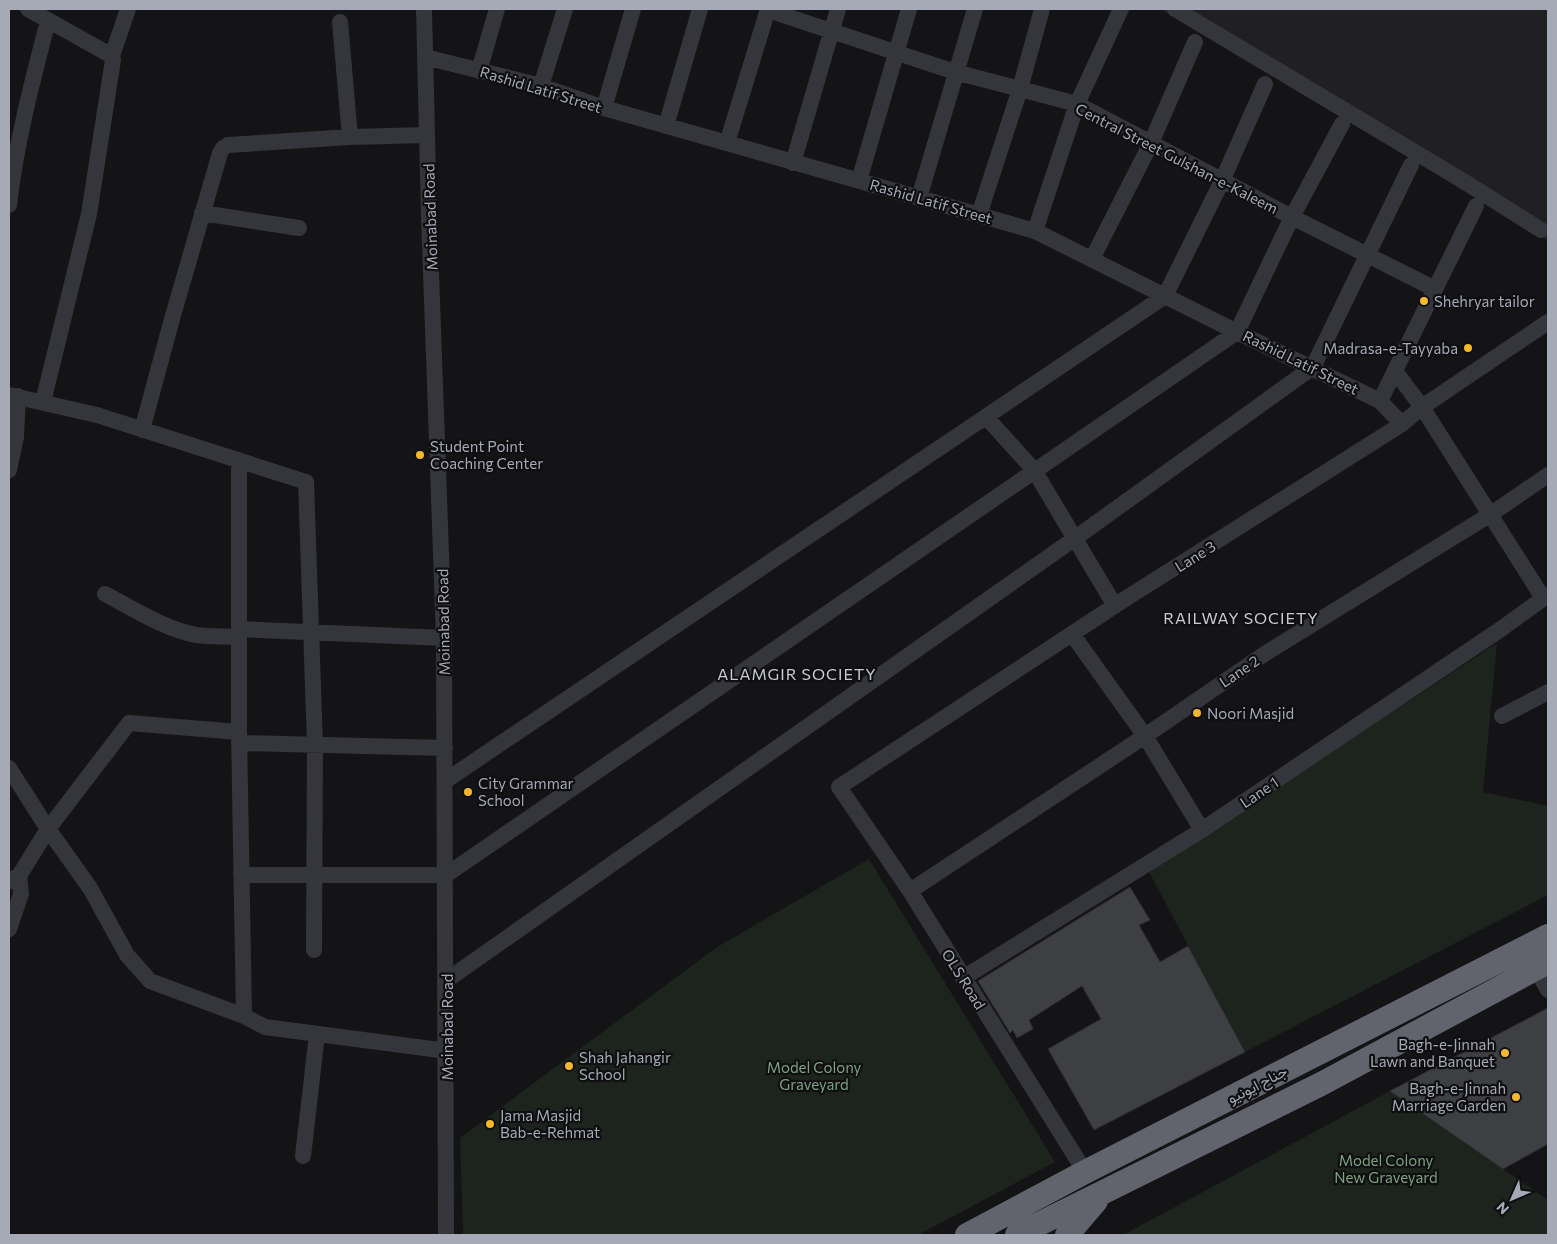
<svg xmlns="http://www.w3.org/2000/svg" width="1557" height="1244" viewBox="0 0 1557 1244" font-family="Commissioner,Vazirmatn,sans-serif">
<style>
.built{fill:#202023}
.green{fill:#1c241d}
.building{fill:#3e3f43;stroke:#2e2e32}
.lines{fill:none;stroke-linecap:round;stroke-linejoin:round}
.minor{stroke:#35363b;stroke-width:16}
.highway{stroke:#61646c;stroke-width:24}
.poi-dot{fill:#f5b82d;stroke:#0f0f11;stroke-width:2}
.labels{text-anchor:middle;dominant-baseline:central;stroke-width:4.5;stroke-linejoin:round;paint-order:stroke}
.street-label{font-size:15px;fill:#a6aab7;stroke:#0f0f11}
.poi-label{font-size:15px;fill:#a6aab7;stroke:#0f0f11;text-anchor:start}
.park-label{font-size:15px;fill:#7ca280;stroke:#0f0f11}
.neighbourhood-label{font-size:16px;letter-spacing:1px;fill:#c7cad3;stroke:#0f0f11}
</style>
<rect width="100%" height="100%" fill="#141416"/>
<path class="built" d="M1160,9H1548V241L1452,182Z"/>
<path class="green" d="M1497,643L1483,792L1548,806V895L1245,1052L1149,872Z
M869,859L1055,1162L918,1235H463L460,1138L717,947Z
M1390,1091L1548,1200V1235H1123Z"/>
<path class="building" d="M1130,887L1150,920L1139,925L1160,962L1188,946L1245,1052L1094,1130L1048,1049L1101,1019L1082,986L1029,1020L1033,1029L1017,1038L1013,1030L1010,1033L978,981Z
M1548,1008V1144L1503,1169L1390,1091Z"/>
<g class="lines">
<path class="minor" d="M28,9L112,56
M424,9L429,216L444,638L446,1235
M767,9L768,10L955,72L1077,104L1292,217L1435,289
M1175,9L1460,179L1541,230
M340,22L350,137
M425,57L541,86L604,108L1035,231L1237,332L1380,401L1402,424
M479,71L497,9
M541,86L565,9
M604,108L633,9
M666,126L700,9
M727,143L768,9
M793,163L838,9
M859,181L909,9
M919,198L975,9
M9,205C16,143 32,82 48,21
M202,213L299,228
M979,215L1020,89L1042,9
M1035,231L1077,104L1121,9
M1092,259L1151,143L1195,42
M1395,371L1422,407L1543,598
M9,395L97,415L306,482L315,745L314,950
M1380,401L1476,206
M43,402L89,214L113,60L112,56L128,9
M986,417L1034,470L1115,606
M142,430L172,319L220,153L223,148L228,145L350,137L427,135
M239,462V732L244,1016
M9,470L16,437L18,396
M105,594C132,608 166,630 196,635C210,637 225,636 239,637
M239,629L444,638
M1072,634L1145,736L1202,830
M1502,716L1548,692
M239,743L445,748
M9,768L48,829L90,888L127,955L150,981L244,1016L265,1027L447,1051
M445,781L1165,296L1222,181L1265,84
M241,875H446L1237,332L1292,217L1342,124
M9,881L19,876L48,829L129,723L239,732
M910,891L1145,736L1266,653L1491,514L1548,475
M9,929L21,894L19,876
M1536,969L1548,990
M963,978L1202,830L1501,629L1548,595
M447,980L1074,539L1313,367L1411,165
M303,1156L317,1034
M1085,1172L910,891L839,787L1125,599L1402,424L1422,407L1548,322"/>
<path class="highway" d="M967,1235L1085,1172L1548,936
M1017,1235L1323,1083L1548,962
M1067,1235L1096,1201"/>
</g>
<g class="poi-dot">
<circle cx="1424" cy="301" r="5"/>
<circle cx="1468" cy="348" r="5"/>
<circle cx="420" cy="455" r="5"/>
<circle cx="1197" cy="713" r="5"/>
<circle cx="468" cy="792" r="5"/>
<circle cx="1505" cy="1053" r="5"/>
<circle cx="569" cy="1066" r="5"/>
<circle cx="1516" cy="1097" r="5"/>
<circle cx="490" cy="1124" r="5"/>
</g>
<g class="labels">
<g class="street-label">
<text transform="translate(541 89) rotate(17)">Rashid Latif Street</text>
<text transform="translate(1177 158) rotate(27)">Central Street Gulshan-e-Kaleem</text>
<text transform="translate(931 201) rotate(16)">Rashid Latif Street</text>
<text transform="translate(430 217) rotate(-92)">Moinabad Road</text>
<text transform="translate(1301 362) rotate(26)">Rashid Latif Street</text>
<text transform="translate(1195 556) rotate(-32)">Lane 3</text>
<text transform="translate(443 622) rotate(-91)">Moinabad Road</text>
<text transform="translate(1239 671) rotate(-34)">Lane 2</text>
<text transform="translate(1259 792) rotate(-34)">Lane 1</text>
<text transform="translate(964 979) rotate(58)">OLS Road</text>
<text transform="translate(447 1027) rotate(-90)">Moinabad Road</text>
<text transform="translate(1257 1084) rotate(-27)">جناح ایونیو</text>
</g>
<g class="poi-label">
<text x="1434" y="301">Shehryar tailor</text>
<text x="1458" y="348" text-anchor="end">Madrasa-e-Tayyaba</text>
<text x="430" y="446">Student Point<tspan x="430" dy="17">Coaching Center</tspan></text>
<text x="1207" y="713">Noori Masjid</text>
<text x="478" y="783">City Grammar<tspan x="478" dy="17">School</tspan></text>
<text x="1495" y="1044" text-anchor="end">Bagh-e-Jinnah<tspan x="1495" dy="17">Lawn and Banquet</tspan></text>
<text x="579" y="1057">Shah Jahangir<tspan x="579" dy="17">School</tspan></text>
<text x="1506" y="1088" text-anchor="end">Bagh-e-Jinnah<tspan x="1506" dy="17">Marriage Garden</tspan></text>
<text x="500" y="1115">Jama Masjid<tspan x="500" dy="17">Bab-e-Rehmat</tspan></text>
</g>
<g class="park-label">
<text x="814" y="1067">Model Colony<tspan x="814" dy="17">Graveyard</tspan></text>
<text x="1386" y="1160">Model Colony<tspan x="1386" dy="17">New Graveyard</tspan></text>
</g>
<g class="neighbourhood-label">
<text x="1241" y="617">RAILWAY SOCIETY</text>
<text x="797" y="673">ALAMGIR SOCIETY</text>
</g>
</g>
<rect width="1557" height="1244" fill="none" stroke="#a6aab7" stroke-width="20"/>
<g transform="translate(1512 1199) rotate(225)" stroke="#0f0f11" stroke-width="4" paint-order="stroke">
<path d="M0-4L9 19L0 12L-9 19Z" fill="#a6aab7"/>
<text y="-8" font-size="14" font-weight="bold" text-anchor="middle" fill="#a6aab7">N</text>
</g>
</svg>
